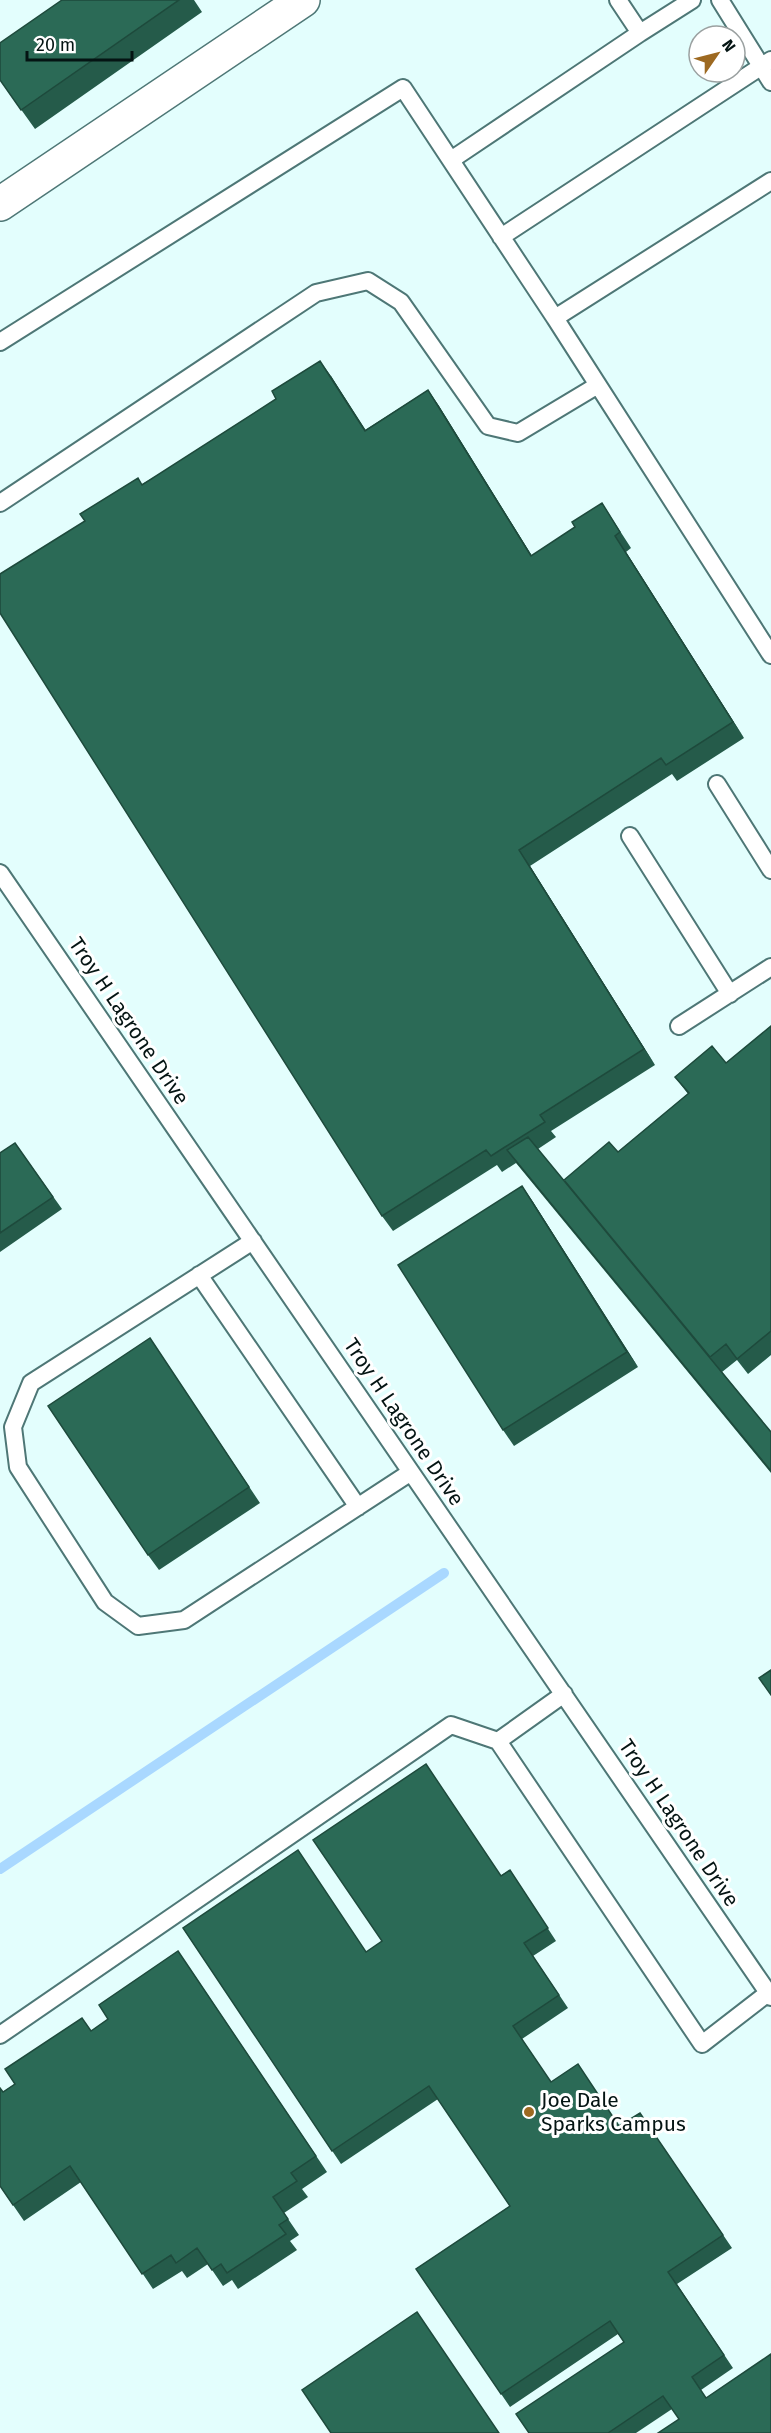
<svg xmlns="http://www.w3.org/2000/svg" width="771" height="2433" viewBox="0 0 771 2433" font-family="'Fira Sans',sans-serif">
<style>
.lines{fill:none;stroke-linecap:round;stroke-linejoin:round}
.stream{stroke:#a9d8ff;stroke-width:10}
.lane-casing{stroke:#4e7776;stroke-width:20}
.street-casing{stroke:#4e7776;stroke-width:36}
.lane{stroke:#fff;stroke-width:16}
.street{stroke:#fff;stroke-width:33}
.wall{fill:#255b4a}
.shaded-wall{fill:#1e4a3c}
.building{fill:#2b6a56;stroke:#1e4a3c;stroke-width:1.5}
.poi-dot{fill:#9d6921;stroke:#fff;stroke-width:2}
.labels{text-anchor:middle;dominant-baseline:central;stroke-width:6;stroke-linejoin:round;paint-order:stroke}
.street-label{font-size:21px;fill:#041413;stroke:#fff}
.poi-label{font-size:21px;fill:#041413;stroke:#fff;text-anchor:start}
</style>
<rect width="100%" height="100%" fill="#e3fefd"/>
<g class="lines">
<path class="stream" d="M0,1869L444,1573"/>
<g class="lane-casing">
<path id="lane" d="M720,0L771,82
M640,33L692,0
M451,160L640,33L618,0
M771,181L555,318L771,655
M501,237L771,60
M0,342L403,88L555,318
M0,503L316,293L368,281L401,302L488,426L518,433L598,385
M717,784L771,870
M630,836L730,994
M0,873L771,1997
M679,1026L771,967
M253,1241L31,1383L13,1427L18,1467L105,1602L138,1626L184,1620L411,1472
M199,1275L358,1507
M564,1694L498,1741L702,2044L768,1993
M0,2035L451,1725L498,1741"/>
</g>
<g class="street-casing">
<path id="street" d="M0,204L303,0"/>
</g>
<use href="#lane" class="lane"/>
<use href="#street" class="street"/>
</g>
<path class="wall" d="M62,0H194L202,12L35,129L0,80Z
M331,376L365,430L428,390L439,406L532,556L575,527L602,503L631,548L626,552L744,738L677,781L672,774L530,866L655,1065L551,1131L556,1137L538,1149L565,1183L618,1152L688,1094L675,1077L726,1063L771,1026V1355L748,1374L737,1360L722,1372L771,1432V1473L516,1163L502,1172L497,1165L393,1231L382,1216L85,521L142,484Z
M15,1143L62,1209L0,1252V1153Z
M522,1186L533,1202L638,1367L514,1446L503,1430Z
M150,1338L260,1503L159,1570L148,1555Z
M510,1870L556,1941L533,1956L568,2008L522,2039L551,2082L619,2126L640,2113L732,2248L677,2284L733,2368L701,2390L679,2419L672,2409L636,2433H529L624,2342L618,2334L510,2407L416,2269L510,2206L438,2099L341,2164L183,1928L366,1952Z
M189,1967L327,2172L302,2189L308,2197L284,2213L299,2235L290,2241L297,2250L238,2289L232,2280L223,2286L208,2264L187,2278L182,2271L153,2289L81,2182L24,2221L0,2186L3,2092L91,2031Z"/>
<path class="shaded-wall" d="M320,361L331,376L376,446L365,431Z
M428,390L439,406L542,572L531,556Z
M615,536L626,552L744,738L733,722Z
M519,850L530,866L655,1065L644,1049Z
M522,1186L533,1202L638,1367L627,1352Z"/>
<path class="building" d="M62,0H179L21,110L0,80V43Z
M320,361L365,431L428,390L531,556L575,527L572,522L602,503L620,532L615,536L733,722L666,765L661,758L519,850L644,1049L540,1115L545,1122L505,1147L491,1156L486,1150L382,1216L0,613V574L85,521L80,514L138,478L142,485L276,399L272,391Z
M771,1026V1331L737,1359L726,1344L710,1357L564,1180L609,1142L618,1152L689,1093L675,1077L712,1046L726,1063Z
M528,1137L771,1432V1471L507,1150Z
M15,1143L53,1197L0,1233V1153Z
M522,1186L627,1352L503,1430L398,1265Z
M150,1338L249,1487L148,1555L48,1406Z
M771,1670V1695L759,1678Z
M426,1764L501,1876L510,1870L548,1928L524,1943L559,1995L513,2026L551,2082L578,2064L619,2126L640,2113L723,2235L668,2272L724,2355L692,2377L706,2398L771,2354V2433H658L679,2419L663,2396L608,2433H529L516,2414L624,2342L610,2321L501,2394L416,2269L510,2206L429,2086L332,2151L183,1928L298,1850L366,1952L382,1941L313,1840Z
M178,1951L316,2156L291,2173L297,2181L273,2197L288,2219L279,2225L286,2234L227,2273L221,2264L212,2270L197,2248L176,2263L171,2255L142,2274L70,2166L13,2205L0,2186V2088L3,2092L15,2084L5,2069L82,2018L91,2031L108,2019L99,2005Z
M417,2312L499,2433H331L302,2390Z"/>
<circle class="poi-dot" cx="529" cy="2112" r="6"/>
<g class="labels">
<g class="street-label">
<text transform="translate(129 1021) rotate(56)">Troy H Lagrone Drive</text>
<text transform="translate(404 1422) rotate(56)">Troy H Lagrone Drive</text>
<text transform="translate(679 1823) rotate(56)">Troy H Lagrone Drive</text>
</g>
<g class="poi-label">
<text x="541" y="2100">Joe Dale<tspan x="541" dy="24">Sparks Campus</tspan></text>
</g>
</g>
<g transform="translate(717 54) rotate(55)"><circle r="28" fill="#ffffff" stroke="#9ba1a1" stroke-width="1.5"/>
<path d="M0-4.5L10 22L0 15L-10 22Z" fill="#9d6921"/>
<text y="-9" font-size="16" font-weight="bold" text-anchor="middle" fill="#041413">N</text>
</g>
<path d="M27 51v9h105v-9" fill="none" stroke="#041413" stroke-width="3"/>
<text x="36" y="51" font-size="18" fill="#041413" stroke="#ffffff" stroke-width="4.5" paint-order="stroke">20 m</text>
</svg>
